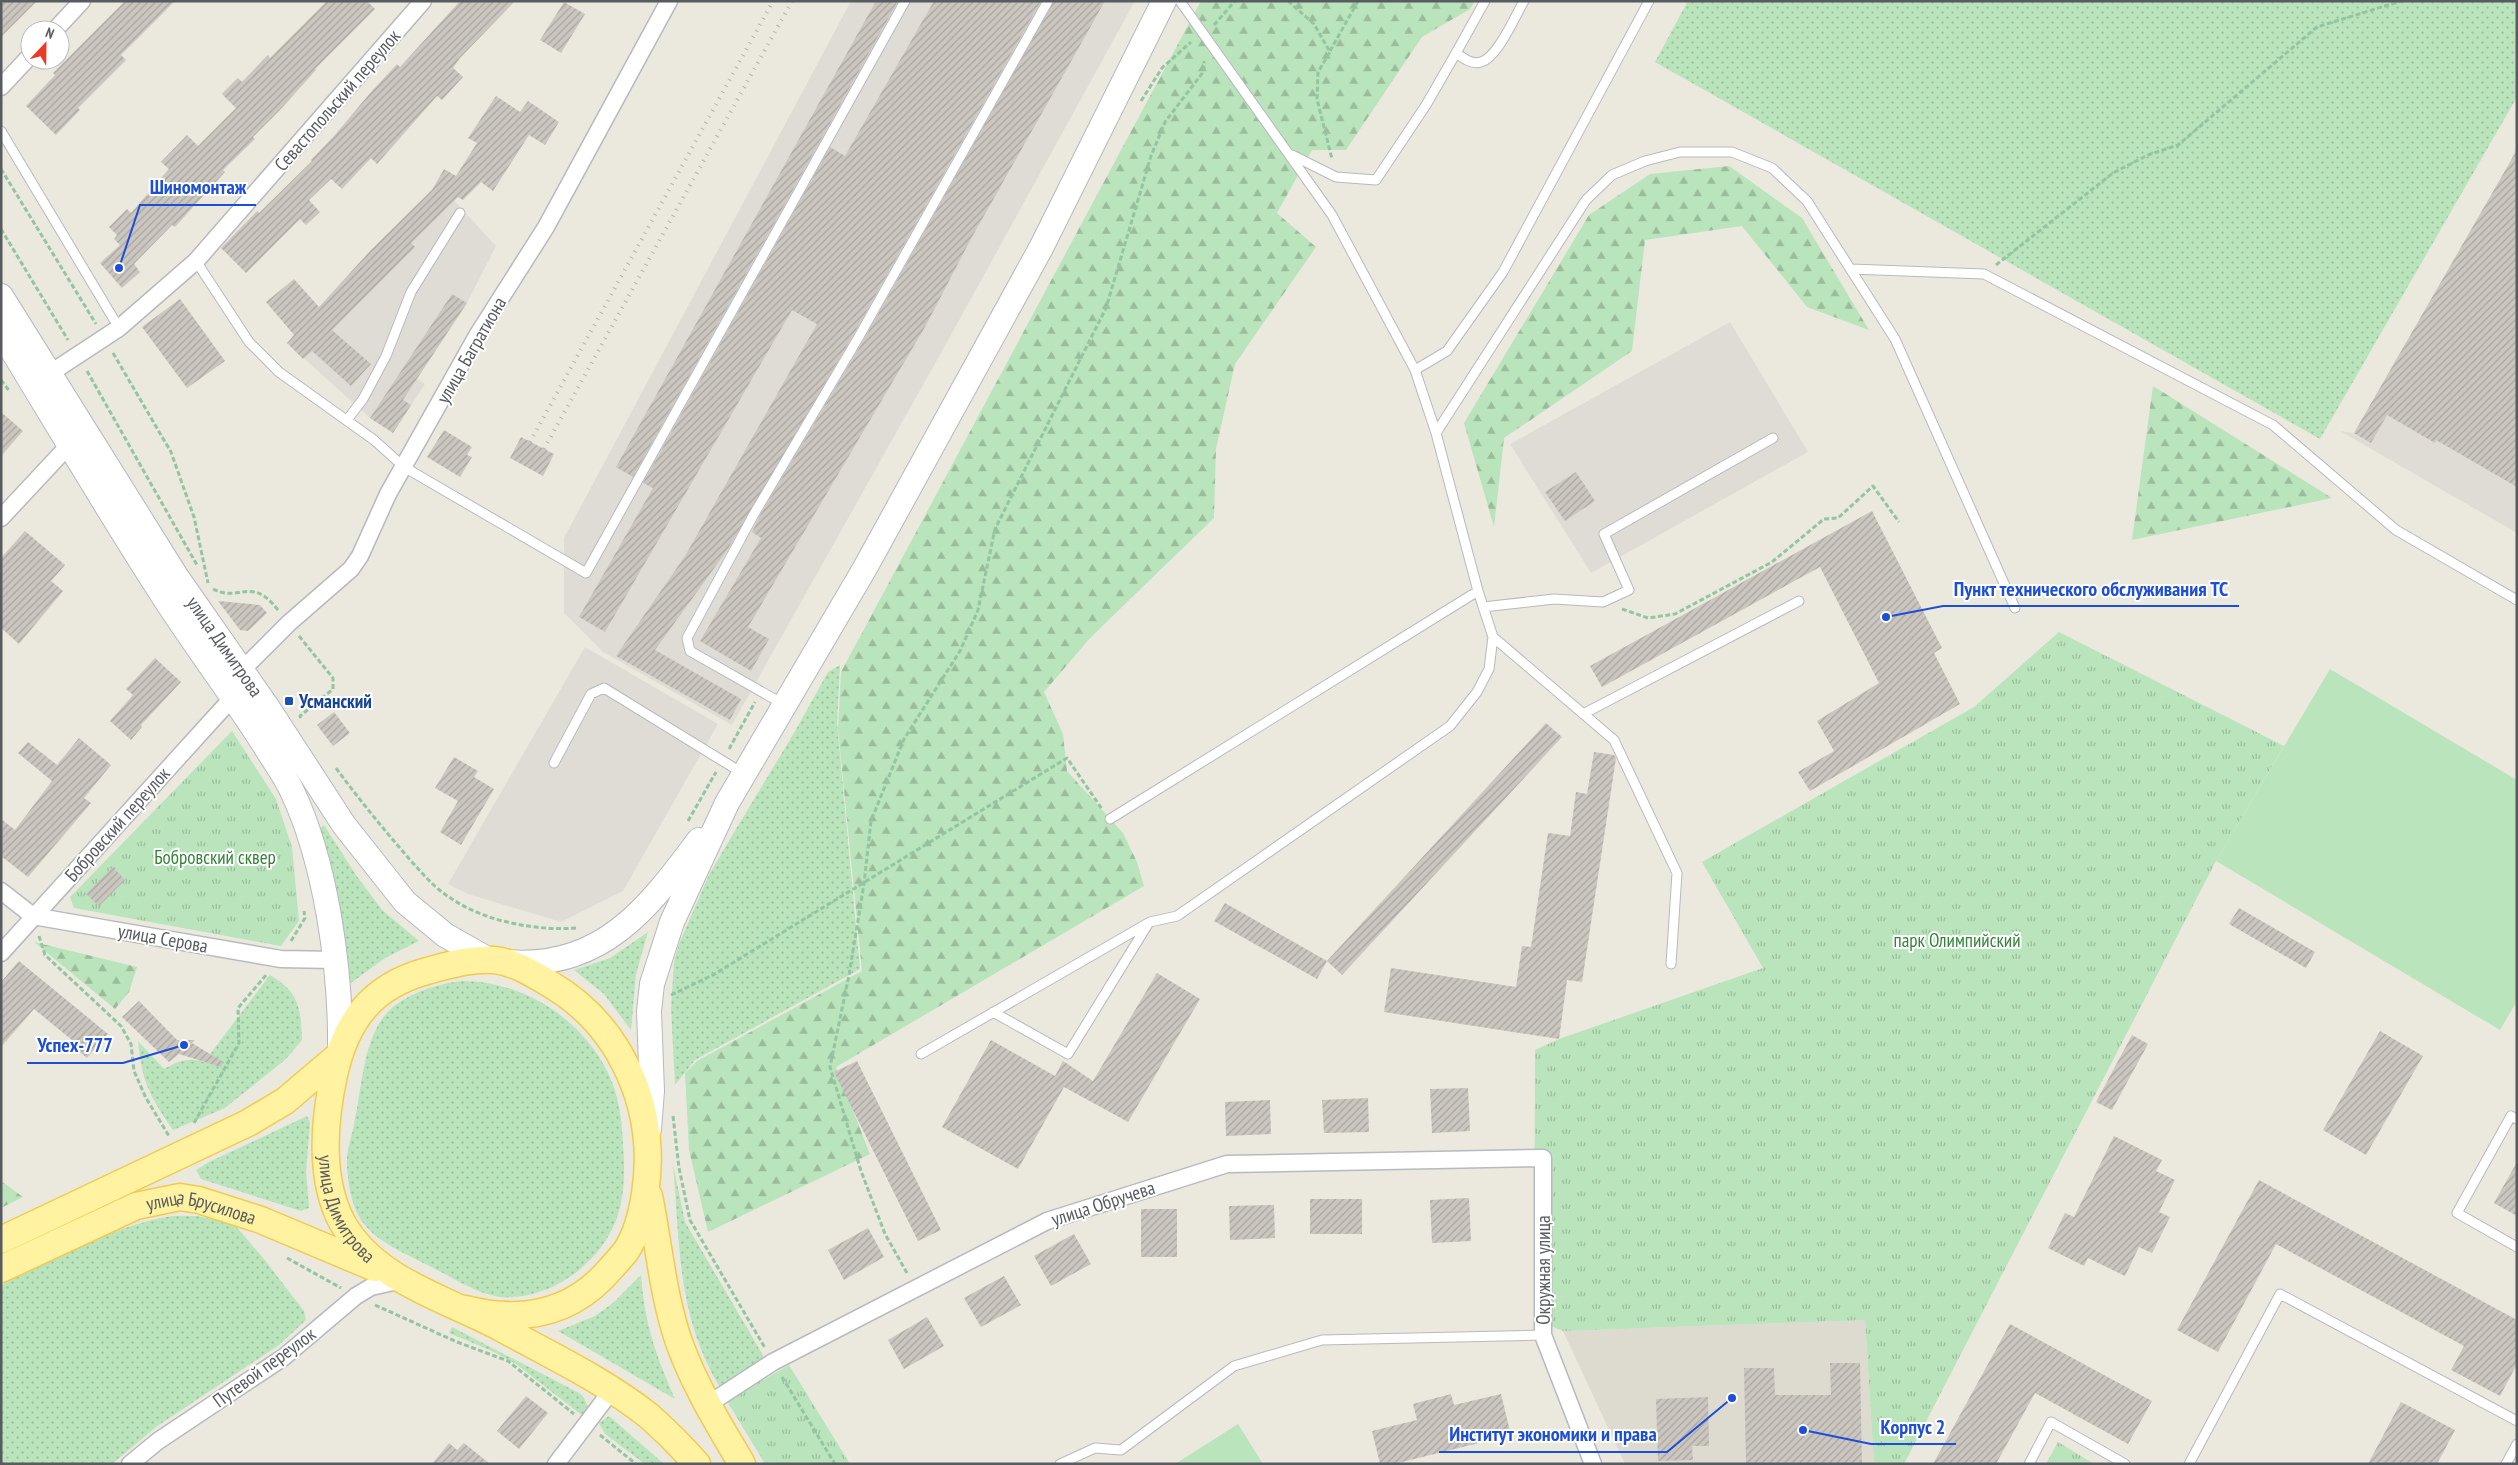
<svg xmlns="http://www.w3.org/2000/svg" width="2518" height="1465" viewBox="0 0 2518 1465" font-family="'PT Sans Narrow',sans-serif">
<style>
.industrial{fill:#dfdcd6}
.education{fill:#dddbcf}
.grass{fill:url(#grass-dots)}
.forest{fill:url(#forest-firs)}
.park{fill:url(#park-tufts)}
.pitch{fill:#bae4bb}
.building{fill:url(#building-hatch)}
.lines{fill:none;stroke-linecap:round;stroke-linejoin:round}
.lane-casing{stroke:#b7b9be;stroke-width:11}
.street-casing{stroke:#b7b9be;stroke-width:19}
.secondary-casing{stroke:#b5b8be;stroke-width:26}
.primary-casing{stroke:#f3ca50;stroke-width:29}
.path{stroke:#93c5a2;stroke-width:3;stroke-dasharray:5 2.5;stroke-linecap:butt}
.lane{stroke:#fff;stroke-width:9}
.street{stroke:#fff;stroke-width:16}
.secondary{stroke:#fff;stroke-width:24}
.primary{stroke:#fff2a0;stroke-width:26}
.rail{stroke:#b2b3b3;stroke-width:4;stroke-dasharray:1 6;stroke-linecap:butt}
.transit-dot{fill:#1a4fb4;stroke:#fff;stroke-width:2}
.labels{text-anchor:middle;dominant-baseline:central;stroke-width:4;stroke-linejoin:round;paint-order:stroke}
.street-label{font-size:19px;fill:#585b60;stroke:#fff}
.transit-label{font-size:19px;font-weight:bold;fill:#164399;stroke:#fff;text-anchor:start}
.park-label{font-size:19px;fill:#338439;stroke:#fff}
.leader{fill:none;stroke:#1d4ed8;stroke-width:2}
.callout-dot{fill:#1d4ed8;stroke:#fff;stroke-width:2}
.callout-label{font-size:20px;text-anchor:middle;font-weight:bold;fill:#1d4ed8;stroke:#fff;stroke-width:4;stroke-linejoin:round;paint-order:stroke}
</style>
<defs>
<pattern id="grass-dots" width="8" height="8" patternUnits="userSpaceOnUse" patternTransform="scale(1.25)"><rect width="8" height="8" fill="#bae4bb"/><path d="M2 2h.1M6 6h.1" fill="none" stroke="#9abc9b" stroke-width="1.8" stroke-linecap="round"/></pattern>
<pattern id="forest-firs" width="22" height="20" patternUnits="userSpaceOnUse" patternTransform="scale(1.25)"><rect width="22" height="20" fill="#bae4bb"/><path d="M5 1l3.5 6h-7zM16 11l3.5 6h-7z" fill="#9abc9b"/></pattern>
<pattern id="park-tufts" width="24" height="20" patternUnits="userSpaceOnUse" patternTransform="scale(1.25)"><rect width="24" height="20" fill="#bae4bb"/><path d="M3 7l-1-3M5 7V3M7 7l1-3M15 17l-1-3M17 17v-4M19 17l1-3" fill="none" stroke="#9abc9b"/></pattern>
<pattern id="building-hatch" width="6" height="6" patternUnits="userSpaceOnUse" patternTransform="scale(1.25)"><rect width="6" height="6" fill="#cbc7c0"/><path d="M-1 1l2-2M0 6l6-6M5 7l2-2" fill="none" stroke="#a8a59f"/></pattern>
</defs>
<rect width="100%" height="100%" fill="#ebe9de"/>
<path class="industrial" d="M851,1H1135L946,344L732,725L603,652L564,613V538Z
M2517,144V533L2340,431L2354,433L2511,160Z
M438,183L496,246L467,303L417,379L425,384L393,433L370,418L287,343L371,250Z
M1730,322L1808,452L1591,573L1510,444Z
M585,647L718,724L623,891L561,922L468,894L448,884Z"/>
<path class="education" d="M1865,1320L1874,1464H1625L1563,1331Z"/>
<path class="grass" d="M1688,1H2517V97L2320,439L1655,62Z
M840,665L837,723L860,969L695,1060L675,1085L671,1008L674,962L679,944L709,875L730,839L794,733L828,672Z
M324,825L356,875L382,910L419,941L385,958L351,983L320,828Z
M648,932L636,974L631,1030L604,994L574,970L610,958Z
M270,975C299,992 301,1008 302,1040L286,1059L225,1108L173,1130C150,1097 142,1082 138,1041L164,1069C178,1061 188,1057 204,1062Z
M462,981C523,981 583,1019 609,1075C619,1097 622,1120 623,1144C627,1198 621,1235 578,1271C559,1286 538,1295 514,1297C488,1300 462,1283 439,1271C414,1257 377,1244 361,1220C351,1204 348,1183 347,1165C346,1150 353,1134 355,1119C362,1086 363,1047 382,1019C398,996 435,984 462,981Z
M307,1116L310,1123L306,1172L309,1208L301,1211L201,1179L196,1170L209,1162Z
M673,1164L685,1222L767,1362L721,1389C677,1317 680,1246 673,1164Z
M173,1216H198L234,1224L264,1259L304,1311L306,1320L279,1345L156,1427L112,1464H1V1285C56,1259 112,1225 173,1216Z
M641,1275C645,1326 655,1352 675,1399L558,1331L595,1316L613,1303Z
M452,1327L579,1393L583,1396L588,1407L583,1416L516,1364L492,1351L449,1333Z
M609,1416L664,1464H645L605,1434L599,1423Z"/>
<path class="forest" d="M1201,1H1475L1470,9L1422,37L1346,150H1312L1277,213L1316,247L1235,364L1216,449L1214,518L1091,637L1044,692L1063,734L1067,771L1123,833L1137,862L1144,886L836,1067L870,1154L708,1232L689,1150L685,1073L697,1061L862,971L838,729L841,672Z
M1729,166L1802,218L1869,330L1807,307L1742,226L1645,240L1632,351L1504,438L1494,527L1464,423L1589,215L1650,174Z
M2153,386L2332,498L2132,540Z
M34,942L137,967L129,992L115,1009Z
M1,1181L23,1197L1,1208Z"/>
<path class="park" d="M2059,632L2284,746L2216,861L1904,1464H1874L1865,1320L1563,1331L1534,1319L1535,1050L1559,1039L1763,968L1702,862L1974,707Z
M232,731L276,799L292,847L299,921L281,946L74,908L70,897Z
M789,1365L850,1464H765L727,1401Z
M2058,1442L2094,1464H2046Z"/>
<path class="pitch" d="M2330,669L2517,780V1001L2500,1030L2216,861Z
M1238,1424L1263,1464H1175Z"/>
<path class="building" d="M1,1H37L1,37Z
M125,1H175L121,55L126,60L78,108L80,110L56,135L26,106L55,75L53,73Z
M327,1H367L375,9L315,69L316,70L280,110L253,137L255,139L223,170L225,172L175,227L172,225L134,264L140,272L122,288L100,263L120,245L114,239L117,235L109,227L127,209L131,213L169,169L161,162L187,135L198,146L236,108L222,94L238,78L242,82L268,55L270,58Z
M460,1H515L460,58L453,68L463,77L442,100L437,96L377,164L371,158L342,189L331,179L309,200L320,212L306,225L300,219L246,273L221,248L257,211L259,213L312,161L311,160L334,136L371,92L397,64L400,67Z
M876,1H898L633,477L616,467Z
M934,1H1041L852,337L728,549L655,650L741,699L730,720L616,656L685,556L817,324L792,310L605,632L579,617L653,488L643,483L830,147L845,156Z
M1054,1H1105L972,237L925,327L748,627L769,639L751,671L700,641L761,538L752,532L759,517L862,343Z
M564,2L585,14L561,53L540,40Z
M496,96L520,112L528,101L559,122L545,145L529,135L493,191L481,182L463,200L458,197L411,243L415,247L332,330L371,364L351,386L312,351L303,359L287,343L294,335L266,302L294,279L319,307L371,250L432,190L444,169L456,176L477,143L468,138Z
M2517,150V487L2436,440L2435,443L2387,415L2371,443L2354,433Z
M452,294L467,303L403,400L411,405L393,433L370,418Z
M180,299L225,361L187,388L142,327Z
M1,412L23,431L1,456Z
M444,430L472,447L467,455L472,457L460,477L427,457Z
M521,437L554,454L543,476L510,458Z
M1576,472L1595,501L1565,521L1545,492Z
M1872,511L1942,648L1934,653L1960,704L1810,791L1798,772L1834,751L1817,721L1879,683L1820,567L1602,687L1590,666Z
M25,531L65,565L51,581L63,591L19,644L1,628V558Z
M218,601L260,605L267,613L248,631L240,630Z
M155,658L181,682L141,725L142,727L131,740L110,721L133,695L126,689Z
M334,712L350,733L333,746L317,725Z
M1546,723L1562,737L1342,975L1327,961Z
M79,738L111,765L84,798L91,803L28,877L1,856V819L15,830L52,781L18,753L28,742L57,765Z
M1594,752L1614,755L1616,758L1582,982L1567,980L1559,1039L1384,1012L1391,968L1516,987L1522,946L1531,947L1548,833L1570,836L1576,792L1587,794Z
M454,757L478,771L474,777L494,789L461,845L440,832L458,801L435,788Z
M113,867L125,880L99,906L86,894Z
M1225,903L1327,961L1317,979L1214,921Z
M2239,908L2315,952L2306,968L2229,924Z
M19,961L108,1034L87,1058L69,1043L72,1040L34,1009L1,1047V982Z
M1157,973L1200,999L1128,1122L1064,1087L1018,1169L942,1127L991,1040L1055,1076L1063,1061L1093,1081Z
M139,1001L177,1040H195L192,1043L223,1062L221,1067L179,1054L169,1062L122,1017Z
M2380,1031L2423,1056L2366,1155L2323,1130Z
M2132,1035L2148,1044L2112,1110L2096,1102Z
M857,1061L941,1230L918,1241L834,1072Z
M1468,1088L1470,1131L1432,1133L1430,1089Z
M1368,1098L1369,1132L1324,1133L1322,1100Z
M1270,1100L1271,1134L1226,1136L1225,1102Z
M2114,1136L2162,1160L2156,1171L2175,1180L2159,1212L2170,1217L2152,1253L2139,1247L2125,1276L2088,1258L2084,1266L2048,1248L2065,1213L2074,1217Z
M2517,1162V1216L2494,1203Z
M2259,1180L2517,1320V1364L2500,1396L2451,1370L2464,1346L2276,1244L2218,1352L2177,1330Z
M1469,1198L1471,1241L1432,1243L1430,1200Z
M1310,1199H1362V1234H1310Z
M1274,1205L1275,1238L1230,1240L1229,1206Z
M1141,1209H1177V1257H1141Z
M868,1228L884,1257L844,1280L828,1250Z
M1074,1234L1091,1264L1051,1286L1034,1256Z
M1004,1276L1021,1305L981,1327L964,1298Z
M927,1317L944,1346L904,1369L888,1340Z
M2010,1324L2152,1401L2128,1444L2035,1393L1996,1464H1933Z
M1830,1363H1860L1862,1464H1746L1744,1368H1774L1775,1395H1831Z
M1451,1394L1454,1405L1501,1394L1511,1435L1394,1464H1380L1372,1431L1417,1420L1413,1404Z
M526,1396L548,1413L519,1449L497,1431Z
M1708,1397L1709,1446H1692L1693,1460L1658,1461L1656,1399Z
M2401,1402L2455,1430L2437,1464H2368Z
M449,1443L457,1450L464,1443L490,1464H432Z"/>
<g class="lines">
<g class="lane-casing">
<path id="lane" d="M1456,53L1485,1
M1,131L119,328
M1292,155L1336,177L1376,180L1426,105L1456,53C1463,58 1472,65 1481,62C1498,57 1515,16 1524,1
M196,261L249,342L279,372L374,440L404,467L586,573L905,1
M1851,269L1984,274L2273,425L2396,530L2517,600
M1415,370L1447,351L1503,272L1649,1
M347,420L363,399L386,356L411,292L460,213
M1436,433L1586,200L1612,175L1645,161L1680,152H1732L1772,168L1807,201L1895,339L2015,608
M1483,607L1554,599L1603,602L1629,590L1604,534L1773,438
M1493,637L1614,740L1677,873L1671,964
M783,704L690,651L687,638L754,514L857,340L1048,1
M1583,714L1799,601
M554,763L591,694L604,688L744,774
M1110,819L1478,591
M993,1012L1068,1054L1148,924
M921,1054L1150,922L1177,916L1450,726L1477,692L1489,669L1493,637L1478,591L1436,433L1415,370L1332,215L1180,1
M2517,1119L2511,1116L2457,1213L2517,1247
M1060,1464L1095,1448L1121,1450L1234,1366L1322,1340L1543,1335
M2029,1464L2051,1422L2125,1464
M2189,1464L2280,1294L2517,1421
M2506,1464L2517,1444"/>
</g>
<g class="street-casing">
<path id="street" d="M55,30L82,1
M1,87L30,56
M49,374L119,328L196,261L423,1
M1,518L70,444
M241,671L289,623L351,569L360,556L388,494L478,334L546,227L669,1
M1,891L33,916L281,959L334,960
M1,953L234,696
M707,1405L773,1362L1047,1221L1227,1164L1543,1158V1335L1593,1464
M130,1464L158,1441L284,1357L356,1296L371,1287L402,1280
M556,1464L612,1390"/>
</g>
<g class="secondary-casing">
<g id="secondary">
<path id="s1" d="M1,296L176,576L268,708L344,825L405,902L445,935L489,960"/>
<path d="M1,332C53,417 104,504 158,588C192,642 231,692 265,746C274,761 285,775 292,791C326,862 341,970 340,1049"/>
<path d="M508,962C602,970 649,907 699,840"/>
<path d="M649,1129L652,1091L649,1011L652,984L672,922L727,803L865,568L1041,248L1164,1"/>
</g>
</g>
<g class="primary-casing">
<g id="primary">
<path d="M649,1196C659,1245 663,1298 680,1345C696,1388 719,1425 742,1464"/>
<path d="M1,1240L248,1123L285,1101L338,1056"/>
<path id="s2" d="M1,1269L136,1206L180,1197L199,1200L261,1220L375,1268"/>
<path id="s3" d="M466,1309C517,1322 565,1316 603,1277C611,1268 619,1260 626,1251C637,1234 642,1214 645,1194C658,1111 623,1027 550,984C533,974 514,962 494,960C472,958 449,965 427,971C372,986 346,1020 334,1075C324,1120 319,1179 342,1222C374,1281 448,1299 503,1329C552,1356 605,1381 649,1416C666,1431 682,1447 697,1464"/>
</g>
</g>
<path class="path" d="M1288,1L1314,24L1330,52L1318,72L1317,99L1332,159
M1214,25L1235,1
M1330,51L1358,1
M1141,101L1162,68L1191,42
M1,169L96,324
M1,229L68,340
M1996,265L2113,173L2148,155L2178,145L2317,27L2401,1
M113,353L171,452L194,517L208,583
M87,371L197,565
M1,380L10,392
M213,589C240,603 251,575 278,610
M1622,609L1648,618L1675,614L1772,562L1824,519L1838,518L1873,486L1899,522
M299,636L333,678V689L300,716L301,718
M729,749L755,702
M336,768C358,798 381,826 405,854C420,871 434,888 452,899C486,922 537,931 577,928
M688,821L716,772
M39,936L45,955L121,1026L131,1044L134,1071L146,1098L169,1136
M291,941L305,918L304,911
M671,995L713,975L1067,758L1102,809
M673,1116L679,1168L690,1220L765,1348
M194,1123L239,1043L238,1008L267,974
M287,1258L341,1288
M907,1273L885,1234L861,1171L830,1067L849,975L864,884L871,821L904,739L960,651L978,610L995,529L1106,308L1151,156L1165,122L1204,71V61
M375,1305L457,1342L508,1361L574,1414
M782,1377L835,1464
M600,1435L636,1464"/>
<use href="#lane" class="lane"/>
<use href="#street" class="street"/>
<use href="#secondary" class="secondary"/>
<use href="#primary" class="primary"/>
<path class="rail" d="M530,442L773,1
M544,449L792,1"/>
</g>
<rect class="transit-dot" x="284" y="696" width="10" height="10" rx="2.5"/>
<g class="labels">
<g class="street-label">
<text transform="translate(337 100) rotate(-49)">Севастопольский переулок</text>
<text transform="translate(471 350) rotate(-60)">улица Багратиона</text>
<text stroke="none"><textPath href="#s1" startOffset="416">улица Димитрова</textPath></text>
<text transform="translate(117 824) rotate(-48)">Бобровский переулок</text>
<text transform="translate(163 938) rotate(10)">улица Серова</text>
<text transform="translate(1103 1203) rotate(-18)">улица Обручева</text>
<text stroke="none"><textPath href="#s3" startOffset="905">улица Димитрова</textPath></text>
<text stroke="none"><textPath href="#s2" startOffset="216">улица Брусилова</textPath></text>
<text transform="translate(1543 1270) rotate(-90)">Окружная улица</text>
<text transform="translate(264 1367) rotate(-36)">Путевой переулок</text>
</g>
<g class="transit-label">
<text x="299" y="701">Усманский</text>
</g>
<g class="park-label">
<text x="215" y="857">Бобровский сквер</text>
<text x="1957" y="940">парк Олимпийский</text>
</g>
</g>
<path class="leader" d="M119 268L140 205H256M1886 617L1943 606H2239M184 1045L123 1063H27M1803 1430L1871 1444H1956M1732 1398L1667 1452H1439"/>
<g class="callout-dot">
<circle cx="119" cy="268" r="5"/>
<circle cx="1886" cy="617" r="5"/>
<circle cx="184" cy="1045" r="5"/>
<circle cx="1803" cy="1430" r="5"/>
<circle cx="1732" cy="1398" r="5"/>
</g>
<g class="callout-label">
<text x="198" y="194">Шиномонтаж</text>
<text x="2091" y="596">Пункт технического обслуживания ТС</text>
<text x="75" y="1052">Успех-777</text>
<text x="1913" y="1434">Корпус 2</text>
<text x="1553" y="1441">Институт экономики и права</text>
</g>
<rect width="2518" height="1465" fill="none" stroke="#585b60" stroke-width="5"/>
<g transform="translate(45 45) rotate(22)"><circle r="24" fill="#ffffff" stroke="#bcbdbf"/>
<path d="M0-4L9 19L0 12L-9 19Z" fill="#eb3a25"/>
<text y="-8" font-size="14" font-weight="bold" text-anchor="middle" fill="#585b60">N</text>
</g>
</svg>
